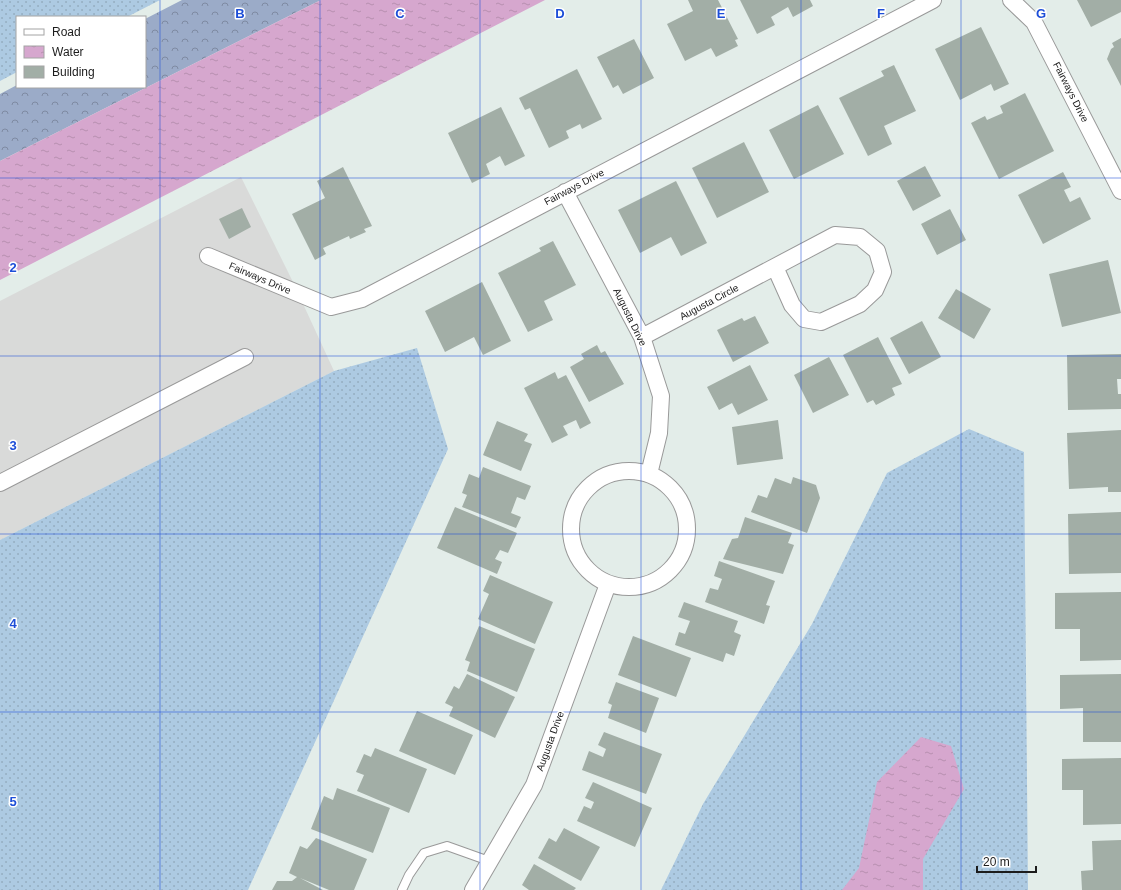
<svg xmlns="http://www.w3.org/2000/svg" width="1121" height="890" viewBox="0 0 1121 890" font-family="Arial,sans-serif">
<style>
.residential{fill:#d9dad9}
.grass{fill:url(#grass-dots)}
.forest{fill:url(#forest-crowns)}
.water{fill:url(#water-ripples)}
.building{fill:#a2aea6}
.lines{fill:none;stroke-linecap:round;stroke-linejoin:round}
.service-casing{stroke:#999;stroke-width:10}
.minor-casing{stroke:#999;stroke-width:18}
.service{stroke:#fff;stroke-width:8}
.minor{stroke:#fff;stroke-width:16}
.grid{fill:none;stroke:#1d4ed8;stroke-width:1;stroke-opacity:0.55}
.labels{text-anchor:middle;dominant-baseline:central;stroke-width:3;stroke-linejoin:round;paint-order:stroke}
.street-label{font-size:10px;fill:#1c1c1c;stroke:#fff}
.grid-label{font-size:13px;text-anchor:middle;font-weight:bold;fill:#1d4ed8;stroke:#fff;stroke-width:3;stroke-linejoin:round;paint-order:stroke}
</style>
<defs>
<pattern id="grass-dots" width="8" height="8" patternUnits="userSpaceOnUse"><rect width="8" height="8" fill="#adcae2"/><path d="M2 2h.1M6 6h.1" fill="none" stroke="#94adc1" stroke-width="1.8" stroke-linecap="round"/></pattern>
<pattern id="forest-crowns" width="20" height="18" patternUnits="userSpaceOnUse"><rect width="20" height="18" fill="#9babc8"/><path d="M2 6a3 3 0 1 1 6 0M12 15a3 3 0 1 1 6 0" fill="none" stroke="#7e8aa2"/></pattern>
<pattern id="water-ripples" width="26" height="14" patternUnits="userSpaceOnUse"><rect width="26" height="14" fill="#d6a7ce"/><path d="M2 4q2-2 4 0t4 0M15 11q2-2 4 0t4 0" fill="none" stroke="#b78fb0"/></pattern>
</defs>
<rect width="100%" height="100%" fill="#e3ede9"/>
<path class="residential" d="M241,177L292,280L334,371L0,540V301Z"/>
<path class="grass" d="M0,0H160L127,17H17V72L0,81Z
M417,348L448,449L248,890H0V540L334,371Z
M969,429L1024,452L1028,890H661L703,804L812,624L887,473Z"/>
<path class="forest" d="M182,0H321L0,161V94L17,85V87H145V19Z"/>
<path class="water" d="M321,0H545L0,280V161Z
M921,737L951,746L964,789L923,859V890H842L859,868L877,782Z"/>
<path class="building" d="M688,0H718L738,39L735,40L738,46L716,57L711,48L685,61L667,24L693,11Z
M740,0H810L813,6L793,17L788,7L771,17L775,25L757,34Z
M1077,0H1121V12L1091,27Z
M981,27L1009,84L994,91L991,84L960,100L935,49Z
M1121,38V86L1107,59L1111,49L1114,47L1112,43Z
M634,39L654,78L623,94L618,85L613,88L597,57Z
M894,65L916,111L884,126L892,144L868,156L839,98L884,76L881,71Z
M577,69L602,119L582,129L580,124L566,131L569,138L549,148L530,108L525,110L519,98Z
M1025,93L1054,151L999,179L971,123L985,116L987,120L1003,113L1000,106Z
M818,105L844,154L794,179L769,130Z
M501,107L525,156L505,166L500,156L486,164L490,174L472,183L448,133Z
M744,142L769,192L717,218L692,168Z
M925,166L941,196L913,211L897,181Z
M343,167L372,226L364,229L366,232L350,239L349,236L323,248L326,254L315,260L292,214L325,198L317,181Z
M1063,172L1071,187L1064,190L1070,202L1080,197L1091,219L1043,244L1018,195Z
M676,181L707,243L681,256L671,237L640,253L618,210Z
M242,208L251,227L229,239L219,219Z
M950,209L966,240L937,255L921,224Z
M553,241L576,285L544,301L553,320L528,332L498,273L541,251L539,248Z
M1108,260L1121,313L1062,327L1049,274Z
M482,282L511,341L483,355L474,337L445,352L425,311Z
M956,289L991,309L974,339L938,318Z
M755,316L769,343L733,362L717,330L742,318L744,321Z
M922,321L941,357L909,374L890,338Z
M878,337L902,384L892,388L895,395L876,405L873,400L867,403L843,355Z
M597,345L601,353L605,351L624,384L589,402L570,367L584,359L581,354Z
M1121,354V379H1117L1118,394H1121V409L1068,410L1067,355Z
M829,357L849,395L813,413L794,375Z
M750,365L768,400L738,415L732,403L719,410L707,387Z
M555,372L558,379L566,375L591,423L580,429L576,420L563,426L568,435L552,443L524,388Z
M778,420L783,459L737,465L732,427Z
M497,421L528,434L524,441L532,444L521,471L483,455Z
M1121,430V492H1108V487L1069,489L1067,433Z
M483,467L531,486L525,500L517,497L511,513L521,517L516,528L462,507L467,495L462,493L469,474L479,478Z
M793,477L816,485L820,498L807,533L751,512L758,495L767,498L775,478L791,484Z
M455,507L517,533L508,553L500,550L495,559L502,562L497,574L437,548Z
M1121,512V573L1069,574L1068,514Z
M745,517L792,533L788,543L794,545L783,574L723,559L732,539L738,538Z
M719,561L775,581L766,605L770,606L764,624L705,602L710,588L718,590L722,579L714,576Z
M490,575L553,602L535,644L478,619L489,594L483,591Z
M1121,592V660L1080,661V629H1055V593Z
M684,602L738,621L734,632L741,635L734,656L726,653L723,662L675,645L679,632L685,634L690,621L678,617Z
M479,626L535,649L517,692L467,671L470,662L465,660Z
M633,636L691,658L676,697L618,675Z
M467,674L515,697L495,738L449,716L453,707L445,703L454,686L459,689Z
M1121,674V742H1083V708L1060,709V675Z
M616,682L659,698L646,733L608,718L612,705L608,703Z
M417,711L473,735L455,775L399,751Z
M604,732L662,754L646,794L582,770L589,751L603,757L606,749L598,745Z
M375,748L427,769L409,813L357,791L364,775L356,772L364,754L371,757Z
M1121,758V824L1083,825V790H1062V759Z
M593,782L652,808L635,847L577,821L584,806L591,809L594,802L585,798Z
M337,788L390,808L373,853L311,829L324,796L333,800Z
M564,828L600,847L581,881L538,858L549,838L556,842Z
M316,838L367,859L354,890H329L300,878L323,890H272L277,881H292L297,877L289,873L300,846L307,849Z
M1121,840V890H1082L1081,871L1093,870L1092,841Z
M534,864L576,888L574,890H529L522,885Z"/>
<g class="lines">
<g class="service-casing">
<path id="service" d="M402,890L409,875L424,853L447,846L489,861"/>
</g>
<g class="minor-casing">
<path id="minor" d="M1011,0L1034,22L1121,191
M565,192L642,337L661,396L659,433L649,474
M208,256L331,307L362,299L933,0
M642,337L835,235L860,237L877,251L883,272L875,290L860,304L821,322L804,319L792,305L775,267
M571 529a58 58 0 1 1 116 0a58 58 0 1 1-116 0Z
M0,483L245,357
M473,890L534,785L608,584"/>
</g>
<use href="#service" class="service"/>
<use href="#minor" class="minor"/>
</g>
<path class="grid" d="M160,0V890M320,0V890M480,0V890M641,0V890M801,0V890M961,0V890M0,178H1121M0,356H1121M0,534H1121M0,712H1121"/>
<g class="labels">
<g class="street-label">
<text transform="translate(1071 92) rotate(63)">Fairways Drive</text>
<text transform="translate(574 187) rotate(-28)">Fairways Drive</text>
<text transform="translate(260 278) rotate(23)">Fairways Drive</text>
<text transform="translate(709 302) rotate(-28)">Augusta Circle</text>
<text transform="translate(630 317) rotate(64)">Augusta Drive</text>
<text transform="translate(550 741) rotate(-70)">Augusta Drive</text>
</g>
</g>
<g class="grid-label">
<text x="240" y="18">B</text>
<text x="400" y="18">C</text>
<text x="560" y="18">D</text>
<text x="721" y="18">E</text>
<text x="881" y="18">F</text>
<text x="1041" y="18">G</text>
<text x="13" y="272">2</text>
<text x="13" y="450">3</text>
<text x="13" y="628">4</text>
<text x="13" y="806">5</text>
</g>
<rect x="16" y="16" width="130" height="72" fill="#ffffff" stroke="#a4a4a4"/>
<rect x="24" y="29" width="20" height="6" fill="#ffffff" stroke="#a4a4a4"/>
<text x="52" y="36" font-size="12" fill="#1c1c1c">Road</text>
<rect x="24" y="46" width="20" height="12" fill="url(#water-ripples)" stroke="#a4a4a4"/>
<text x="52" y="56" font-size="12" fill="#1c1c1c">Water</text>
<rect x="24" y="66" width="20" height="12" fill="#a2aea6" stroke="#a4a4a4"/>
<text x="52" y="76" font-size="12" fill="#1c1c1c">Building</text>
<path d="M977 866v6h59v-6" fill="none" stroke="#1c1c1c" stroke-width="2"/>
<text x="983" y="866" font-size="12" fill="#1c1c1c" stroke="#ffffff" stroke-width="3" paint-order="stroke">20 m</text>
</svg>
